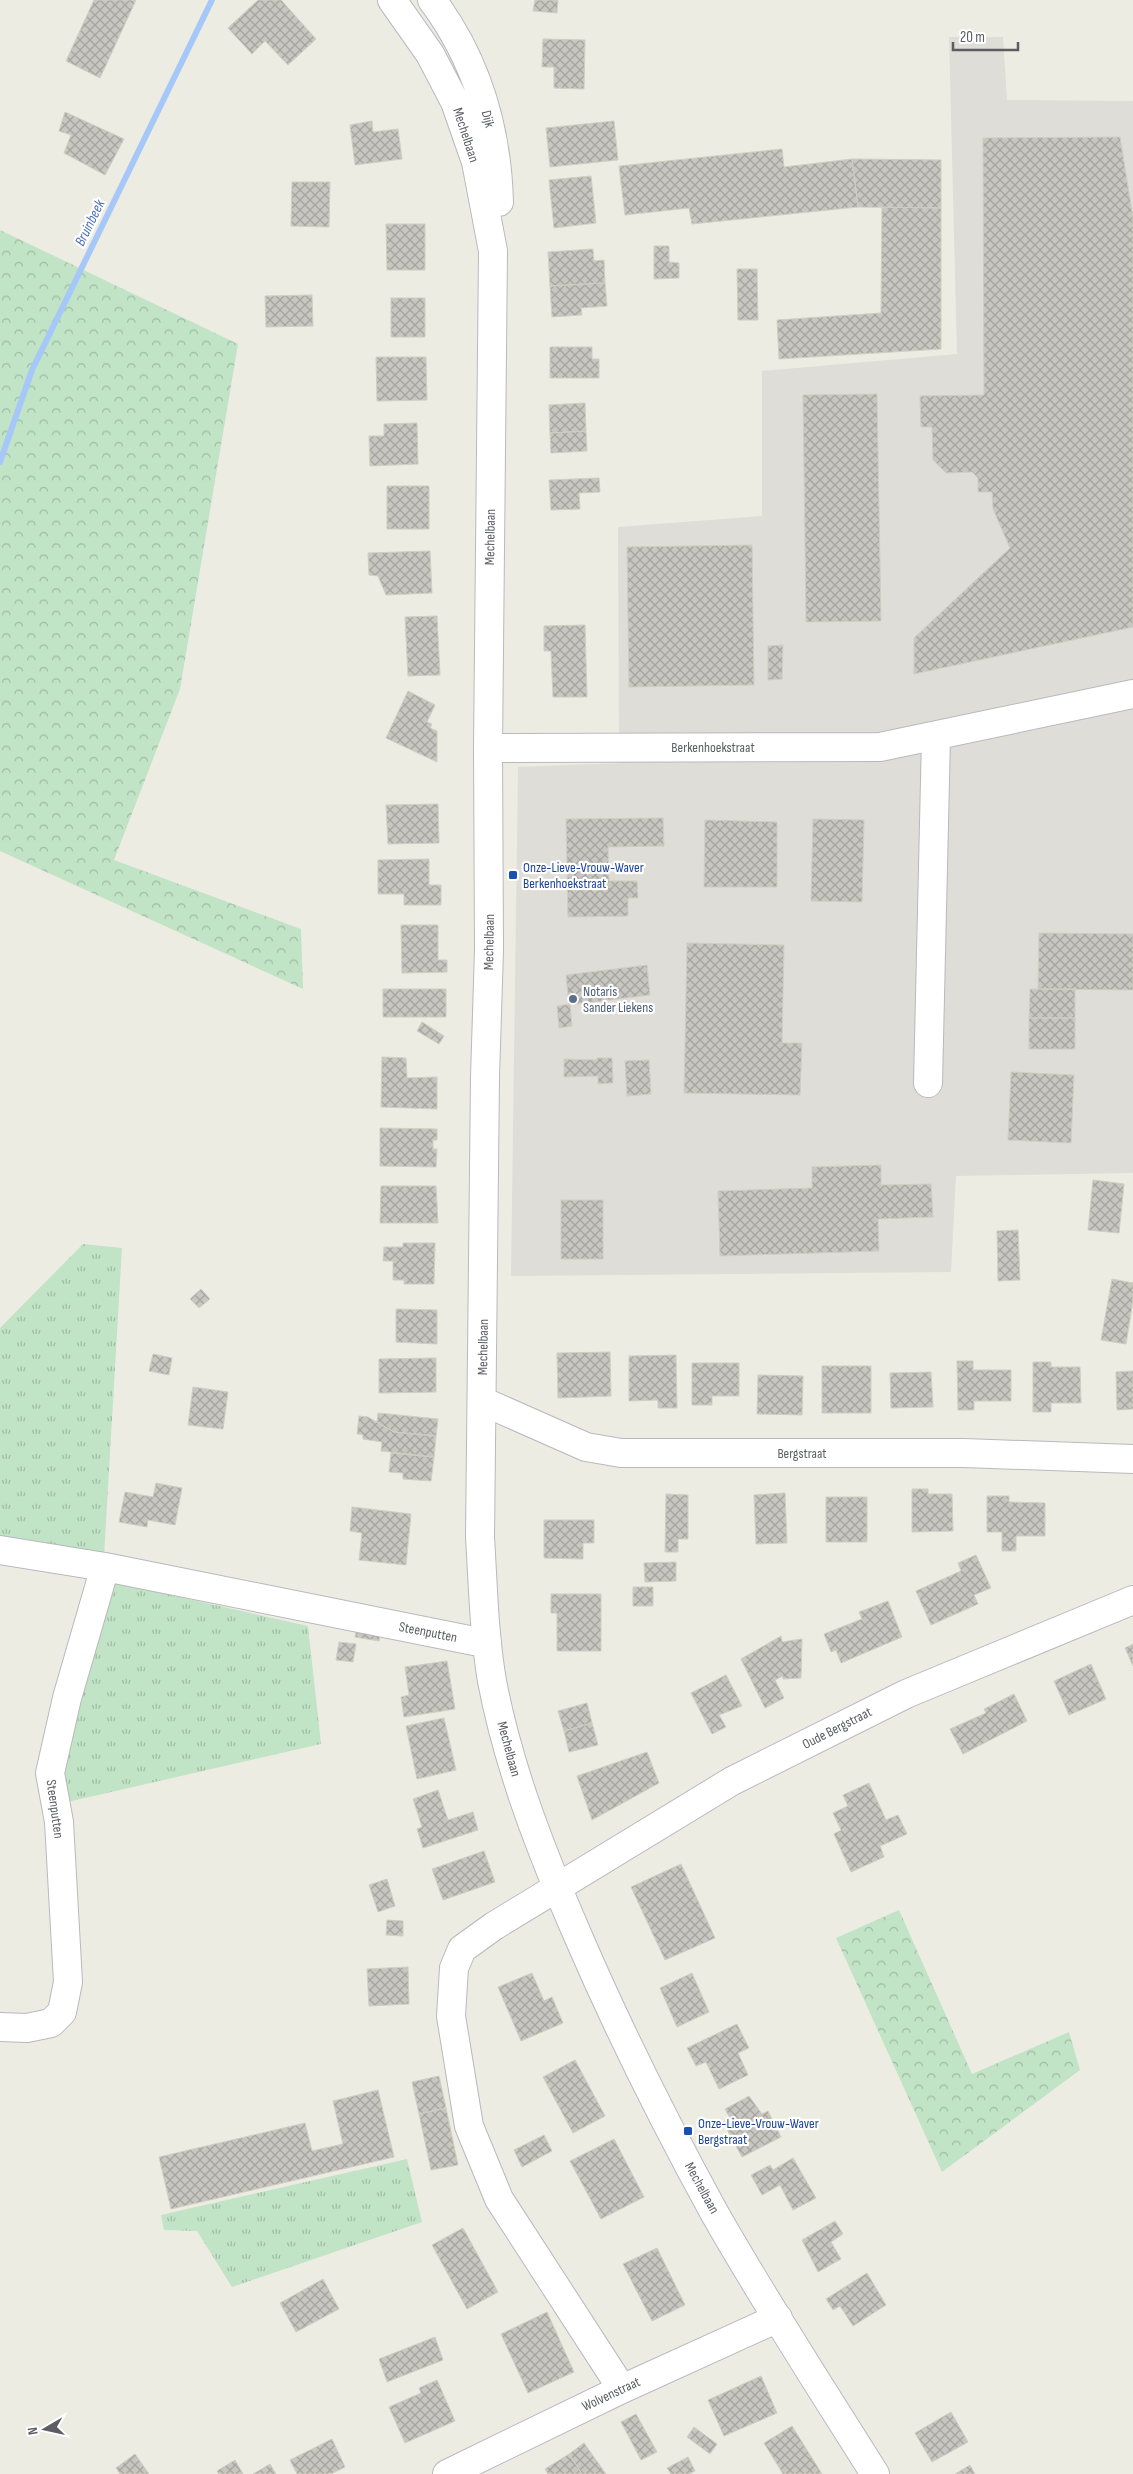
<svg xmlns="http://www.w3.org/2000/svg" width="1133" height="2474" viewBox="0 0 1133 2474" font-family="'Sofia Sans Condensed',sans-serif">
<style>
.industrial{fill:#deddd7}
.grass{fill:url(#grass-tufts)}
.forest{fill:url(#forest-crowns)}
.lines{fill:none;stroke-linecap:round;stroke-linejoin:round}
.stream{stroke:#a6c8f9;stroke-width:6}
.building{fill:url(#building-cross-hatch);stroke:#d1cec1}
.minor-casing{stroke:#b8b9be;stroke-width:30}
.minor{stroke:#fff;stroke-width:28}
.transit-dot{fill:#1a4fb4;stroke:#fff;stroke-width:2}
.service-dot{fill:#5c6f8a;stroke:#fff;stroke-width:2}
.labels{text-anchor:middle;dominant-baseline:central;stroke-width:4.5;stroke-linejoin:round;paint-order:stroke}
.street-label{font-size:14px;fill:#5b5d62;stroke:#fff}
.transit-label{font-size:14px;fill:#164399;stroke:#fff;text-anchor:start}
.service-label{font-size:14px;fill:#4e5e75;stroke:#fff;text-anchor:start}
.water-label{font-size:15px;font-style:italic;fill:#4b70ba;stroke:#fff}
</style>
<defs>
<pattern id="grass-tufts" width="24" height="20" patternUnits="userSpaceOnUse" patternTransform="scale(1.25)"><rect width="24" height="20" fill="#c1e3c6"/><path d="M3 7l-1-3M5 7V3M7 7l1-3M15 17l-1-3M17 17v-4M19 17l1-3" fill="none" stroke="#a0bba4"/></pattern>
<pattern id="forest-crowns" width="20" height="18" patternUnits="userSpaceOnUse" patternTransform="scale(1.25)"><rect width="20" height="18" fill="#c1e3c6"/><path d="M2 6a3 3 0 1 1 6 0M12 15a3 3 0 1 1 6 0" fill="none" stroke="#a0bba4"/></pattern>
<pattern id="building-cross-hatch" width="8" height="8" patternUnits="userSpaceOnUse" patternTransform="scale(1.25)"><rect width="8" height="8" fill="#c8c6c0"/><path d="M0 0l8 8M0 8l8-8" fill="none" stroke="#a5a49f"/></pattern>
</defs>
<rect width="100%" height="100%" fill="#edece3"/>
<path class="industrial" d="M949,37H1003L1007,100L1133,101V1173L956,1176L951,1272L511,1276L518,767L619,763L618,527L762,516V371L957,354Z"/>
<path class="grass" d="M83,1244L122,1248L104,1556L0,1538V1328Z
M112,1582L308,1626L321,1744L63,1803L62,1760Z
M407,2159L422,2222L232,2287L197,2231L164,2230L161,2215Z"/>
<path class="forest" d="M0,230L238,344L180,689L114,860L301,929L303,989L0,851Z
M899,1910L972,2074L1069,2032L1080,2070L942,2172L836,1938Z"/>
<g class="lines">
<path class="stream" d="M0,462L32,370L212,0"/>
</g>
<path class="building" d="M94,0H136L100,78L66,61Z
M258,0H281L316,39L288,65L265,41L252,54L228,28Z
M535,0H558L557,13L533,11Z
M543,39L585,40L584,89L554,88V67H542Z
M65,112L124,139L105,175L64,153L71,135L59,131Z
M372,121L373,132L398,129L402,159L355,165L350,125Z
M614,121L618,160L550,167L546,128Z
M1120,137L1133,217V627L914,674V638L1010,548L993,509L992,492H978V478L972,472L946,473L933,460L932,427H921L920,396L984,395L983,138Z
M782,149L784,167L852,159L858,207L692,224L689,208L625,215L619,166Z
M852,159L941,160V208L858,207Z
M591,176L596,223L554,228L549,180Z
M292,182H330L329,227L291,226Z
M882,207L941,208V349L779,359L777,320L881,313Z
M386,224H425V270H387Z
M654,246H669V262L679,263V278L654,279Z
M593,249L594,261L604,260L605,283L550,286L548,252Z
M737,269H757L758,320H738Z
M605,283L607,306L581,308L582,315L552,317L550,286Z
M312,295L313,326L266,327L265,296Z
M391,298H425V337H391Z
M550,347H592V359H599V378H550Z
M376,357H426L427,400L377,401Z
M877,394L881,621L806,622L803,395Z
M585,403L586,431L550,433L549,405Z
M417,423L418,464L370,466L369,436H384V424Z
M586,431L587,451L551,453L550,433Z
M599,478L600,492L579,493L580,509L551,510L549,480Z
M387,486H429V529H387Z
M752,545L754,685L629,687L627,547Z
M430,551L432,593L386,595L378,576L369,575L368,553Z
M437,616L440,675L408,676L405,617Z
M585,625L587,697H553L551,651H544V626Z
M783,645L782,679L768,680V646Z
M408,691L435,705L427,722L432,724L430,728L437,731V762L386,738Z
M438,804L439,843L388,844L386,805Z
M663,818L664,846L608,847L609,881H637L638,898H628V916L568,917L566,819Z
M813,819L864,820L862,902L811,901Z
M705,820L777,822V887H704Z
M429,859V885H441V905H404V894H378V860Z
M401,925H438V960H447V972L402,973Z
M1039,933L1133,934V990L1038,989Z
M687,943L784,945L782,1043H802L800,1095L684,1093Z
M647,965L650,995L569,1005L566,975Z
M383,989H446V1017H383Z
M1030,989H1075V1018H1029Z
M570,1004L572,1026L559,1028L557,1006Z
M1029,1018H1075V1049H1029Z
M422,1022L444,1036L439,1044L417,1031Z
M382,1057L406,1058L407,1078L437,1077V1109L381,1107Z
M597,1058H612L613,1083L598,1084V1076L564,1077V1059L597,1060Z
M649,1060L651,1094L627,1096L625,1061Z
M1011,1072L1074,1075L1071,1143L1008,1140Z
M380,1128L437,1129V1140H433V1149H437L436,1167L380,1166Z
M881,1165V1185L931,1184L933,1217L878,1219L879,1251L720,1256L718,1191L812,1188V1167Z
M1093,1180L1124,1184L1119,1233L1088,1230Z
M381,1186H436L438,1223H380Z
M561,1200H603V1259H561Z
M1018,1230L1020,1280L998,1281L997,1231Z
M403,1243H435L434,1284H404V1280H393V1261H383L384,1247H403Z
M1112,1279L1133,1283V1301L1126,1344L1101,1340Z
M201,1289L210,1299L199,1308L190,1299Z
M396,1309L437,1310V1344L396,1342Z
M610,1352L611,1396L558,1398L557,1353Z
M153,1354L172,1358L169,1375L149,1371Z
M676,1355L677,1408H658V1400L629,1401V1356Z
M436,1358V1392L379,1393V1359Z
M957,1361H973V1370H1011V1401H974V1410H958Z
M1033,1362H1051V1367H1080L1081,1403H1051V1412H1033Z
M692,1363H739V1396H712V1405H692Z
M822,1366H871V1413H822Z
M1133,1371V1409L1117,1410L1116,1372Z
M931,1372L933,1407L891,1408L890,1373Z
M758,1375L803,1376L802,1415L757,1414Z
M193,1387L228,1392L223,1429L188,1425Z
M378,1413L438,1419L436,1436L394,1432L377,1422Z
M359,1416L368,1417L394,1432L436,1436L434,1457L381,1451L382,1442L363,1439V1435L357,1434Z
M391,1453L434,1457L431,1481L403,1479V1473L389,1472Z
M156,1483L182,1488L175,1525L148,1520L147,1527L119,1522L125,1492L153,1497Z
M912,1489H928V1494H952L953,1531L912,1532Z
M785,1493L787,1543L756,1544L754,1495Z
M666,1494L688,1495V1539H678V1552H665Z
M987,1496H1009V1502L1045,1503V1536H1016V1551H1002V1532H987Z
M826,1497H867V1542H826Z
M352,1507L411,1514L406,1565L359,1560L362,1533L350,1531Z
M544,1520H594V1543H583V1559L544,1558Z
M976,1555L991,1588L974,1595L978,1604L931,1625L916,1591L961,1571L958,1563Z
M676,1562V1581L645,1582L644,1563Z
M633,1587H653V1606H633Z
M551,1594H601V1651H557V1613H551Z
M888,1601L902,1637L841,1663L836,1650L831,1652L824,1634L862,1619L859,1612Z
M356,1632L380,1636L379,1641L355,1637Z
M781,1636L782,1642L802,1639L801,1678L783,1679V1676L775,1680L784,1698L765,1708L741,1659Z
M339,1642L356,1644L353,1662L336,1660Z
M1133,1644V1666L1125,1648Z
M447,1661L455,1709L404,1717L401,1697L409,1695L405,1667Z
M1091,1664L1106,1699L1069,1715L1054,1681Z
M726,1675L742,1706L719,1715L726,1727L712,1734L691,1693Z
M1014,1694L1027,1721L963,1754L950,1729L986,1713L984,1709Z
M587,1703L592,1723L564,1731L558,1711Z
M444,1718L456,1770L417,1779L406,1726Z
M592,1723L598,1745L569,1752L564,1731Z
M647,1752L659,1783L592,1820L577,1776Z
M869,1783L886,1820L898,1815L907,1834L880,1846L884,1857L851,1872L834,1834L841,1830L833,1813L848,1806L843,1795Z
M438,1790L448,1820L473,1812L478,1830L423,1848L417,1829L422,1827L413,1799Z
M484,1851L495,1882L443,1900L432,1869Z
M681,1864L715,1938L665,1960L631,1887Z
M387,1879L395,1906L378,1912L369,1885Z
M387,1920L403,1921V1936L386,1935Z
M408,1967L409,2004L369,2006L367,1969Z
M532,1973L544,2001L552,1997L563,2023L521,2041L498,1987Z
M692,1973L709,2012L677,2027L660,1988Z
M737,2024L749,2048L738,2053L748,2075L719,2089L706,2062L696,2066L687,2048Z
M575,2060L605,2116L573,2133L543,2077Z
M439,2076L446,2108L419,2114L412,2082Z
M378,2090L394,2157L171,2209L159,2157L305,2123L312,2151L343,2144L333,2101Z
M749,2096L762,2114L768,2111L781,2137L742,2157L723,2122L730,2118L725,2109Z
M446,2108L458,2165L431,2170L419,2114Z
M544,2135L552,2151L522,2167L514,2150Z
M614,2139L644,2197L601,2219L570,2161Z
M793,2158L816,2198L793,2210L780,2185L762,2195L751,2175L770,2165L773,2170Z
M835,2221L843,2234L831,2242L841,2259L818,2272L802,2240Z
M463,2228L498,2292L467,2309L432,2245Z
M657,2248L685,2305L652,2321L623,2264Z
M867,2273L886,2305L853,2326L840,2306L833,2310L826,2299Z
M323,2279L339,2309L296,2332L280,2303Z
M547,2312L574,2372L528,2393L501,2334Z
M435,2337L443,2360L387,2382L379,2359Z
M761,2376L777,2413L724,2436L708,2400Z
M437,2380L455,2421L405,2443L389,2407L421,2393L419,2388Z
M951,2412L968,2442L932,2462L915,2433Z
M636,2414L657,2452L641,2460L621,2422Z
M792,2426L822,2474H783L764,2443Z
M694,2427L717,2444L710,2454L687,2437Z
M332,2439L345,2467L331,2474H297L290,2460Z
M584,2443L606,2474H582L569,2454Z
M135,2454L149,2474H120L116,2468Z
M569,2454L582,2474H548L545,2469Z
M688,2457L695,2471L689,2474H671L667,2468Z
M235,2460L243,2474H219L217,2471Z
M270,2464L276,2474H253Z
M970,2465L975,2474H955Z"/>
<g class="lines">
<g class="minor-casing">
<path id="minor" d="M392,0L430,54L455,102L476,162L493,251L488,748L489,950L485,1077L480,1537C483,1585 484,1634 492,1681C509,1770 542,1853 578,1936C619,2031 665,2123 715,2214C765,2302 821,2388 875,2474
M432,0C476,59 497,129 499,202
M488,748L880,747L1133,694
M928,1083L936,737
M482,1401L586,1447L621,1453H964L1133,1459
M0,1550L105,1567L474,1641H487
M0,2027L27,2028L51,2023L62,2012L68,1982L59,1822L50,1773L67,1698L105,1567
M622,2389L499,2199L469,2126L451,2016L454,1968L462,1949L494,1926L732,1781L906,1694L1133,1600
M447,2474L622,2389L778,2318"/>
</g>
<use href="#minor" class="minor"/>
</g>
<g class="transit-dot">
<rect x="508" y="870" width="10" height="10" rx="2.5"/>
<rect x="683" y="2126" width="10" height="10" rx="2.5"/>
</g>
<circle class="service-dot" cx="573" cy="999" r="5"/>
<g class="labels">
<g class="street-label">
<text transform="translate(488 119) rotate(76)">Dijk</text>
<text transform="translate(466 135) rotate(72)">Mechelbaan</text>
<text transform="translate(490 537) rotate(-89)">Mechelbaan</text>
<text x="713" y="747">Berkenhoekstraat</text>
<text transform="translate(489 942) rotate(-89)">Mechelbaan</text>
<text transform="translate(483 1347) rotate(-89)">Mechelbaan</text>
<text x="802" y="1453">Bergstraat</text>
<text transform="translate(428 1632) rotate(11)">Steenputten</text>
<text transform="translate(837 1728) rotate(-27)">Oude Bergstraat</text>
<text transform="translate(509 1749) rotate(75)">Mechelbaan</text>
<text transform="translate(55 1809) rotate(82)">Steenputten</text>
<text transform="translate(702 2188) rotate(61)">Mechelbaan</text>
<text transform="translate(611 2394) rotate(-25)">Wolvenstraat</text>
</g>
<g class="transit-label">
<text x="523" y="867">Onze-Lieve-Vrouw-Waver<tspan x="523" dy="16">Berkenhoekstraat</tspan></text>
<text x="698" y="2123">Onze-Lieve-Vrouw-Waver<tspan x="698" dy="16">Bergstraat</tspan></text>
</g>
<g class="service-label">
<text x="583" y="991">Notaris<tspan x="583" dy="16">Sander Liekens</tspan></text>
</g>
<g class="water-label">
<text transform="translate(90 223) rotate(-64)">Bruinbeek</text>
</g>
</g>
<g transform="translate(45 2429) rotate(261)" stroke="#ffffff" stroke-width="4" paint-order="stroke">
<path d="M0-4L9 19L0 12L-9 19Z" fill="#5b5d62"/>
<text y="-8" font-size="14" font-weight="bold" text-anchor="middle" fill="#5b5d62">N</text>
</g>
<path d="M953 42v8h65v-8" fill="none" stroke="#5b5d62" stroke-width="2.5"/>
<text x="960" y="42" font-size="15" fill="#5b5d62" stroke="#ffffff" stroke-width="4" paint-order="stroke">20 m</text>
</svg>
